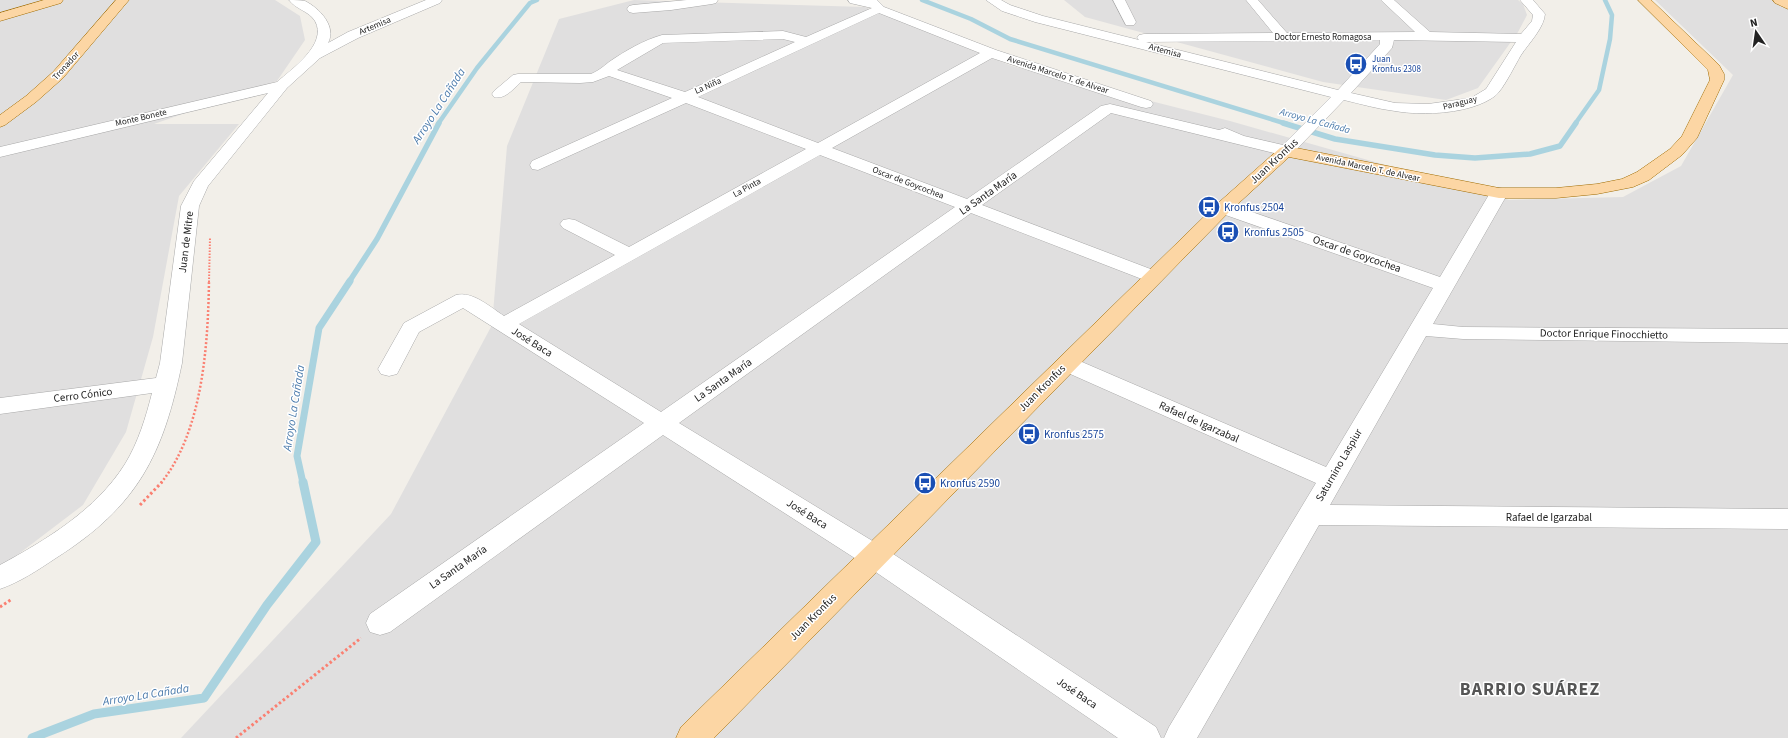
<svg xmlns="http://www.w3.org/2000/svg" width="1788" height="738" viewBox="0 0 1788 738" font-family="'Source Sans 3',sans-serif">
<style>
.residential{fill:#e0dfdf}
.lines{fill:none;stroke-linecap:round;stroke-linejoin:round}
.stream-far3{stroke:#aad3df;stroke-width:4.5}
.stream-far2{stroke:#aad3df;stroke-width:5.5}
.stream-far1{stroke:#aad3df;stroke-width:7}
.stream{stroke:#aad3df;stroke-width:9}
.minor-casing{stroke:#a9a9a9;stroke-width:1}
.major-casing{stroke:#a06b00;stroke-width:1}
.path-far2{stroke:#fa8072;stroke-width:2;stroke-dasharray:1.5 1.5;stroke-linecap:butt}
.path-far1{stroke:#fa8072;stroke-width:2.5;stroke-dasharray:2 2;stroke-linecap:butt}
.path{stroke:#fa8072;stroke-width:3;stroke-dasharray:2.5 2.5;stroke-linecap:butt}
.minor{fill:#fff;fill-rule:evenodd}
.major{fill:#fcd6a4;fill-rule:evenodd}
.labels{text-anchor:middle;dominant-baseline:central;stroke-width:3;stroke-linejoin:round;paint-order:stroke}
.far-street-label{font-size:9px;fill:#222;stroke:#fff}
.far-transit-label{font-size:9px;fill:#164399;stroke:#fff;text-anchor:start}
.far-water-label{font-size:10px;font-style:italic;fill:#4a7aab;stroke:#fff}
.street-label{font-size:11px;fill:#222;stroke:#fff}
.transit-label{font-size:11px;fill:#164399;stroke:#fff;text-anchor:start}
.water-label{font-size:12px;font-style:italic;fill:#4a7aab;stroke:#fff}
.near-district-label{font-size:18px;font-weight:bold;letter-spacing:1px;fill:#555;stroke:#fff}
</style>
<rect width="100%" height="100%" fill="#f2efe9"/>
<path class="residential" d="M0,0H275L300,16L305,40L277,81L154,124H239L179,196L153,337L126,432L83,505L12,559L0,565Z
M634,0L865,7L1012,66L1230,121L1509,200L1623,197L1681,166L1733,75L1655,0H1788V738H181L391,514L492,325L507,146L559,19Z
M1064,0H1518L1523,4L1527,15L1518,32L1478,88L1446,100L1323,82L1085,17Z"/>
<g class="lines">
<path class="stream-far3" d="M922,0L971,19L1010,39L1287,124
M438,124L477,68L530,3L537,0
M1575,124L1599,90L1610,39L1612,15L1605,0"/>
<path class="stream-far2" d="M1283,123L1335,139L1435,155L1475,158L1530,154L1560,146L1576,123
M349,282L377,239L439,123"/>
<path class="stream-far1" d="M303,483L297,456L319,328L350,281"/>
<path class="stream" d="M32,738L94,714L204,698L267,605L316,542L303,482"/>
<g class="minor-casing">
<path id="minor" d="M289,0C294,0 300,0 305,1C319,8 337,26 328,43L348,32L426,0H442L440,3L358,38L320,58L287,88L208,186L199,206L182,363C163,455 138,506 56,558C38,570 20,582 0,589V565C46,540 96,510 125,464C138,443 146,417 152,393L0,414V398L156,378L160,363L181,206L194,181L268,93L0,157V147L277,82C292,69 328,44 315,21C309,11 295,9 289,0Z
M687,0H718L716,3L712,4L671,10L633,13L629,12L627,9L629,6L633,5Z
M848,0H877L884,7L996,50L1151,101L1153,104L1151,107L1146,108L1141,107L992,58L832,148L967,199L1101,106L1110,104L1219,130L1225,128L1244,136L1283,145L1331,97L1035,22L1002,11L986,0H1001L1010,5L1043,16L1139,40L1137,38L1139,35L1144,34L1273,33L1246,0H1258L1287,33L1415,32L1381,0H1394L1430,32L1521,34L1532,21L1533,15L1520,0H1533L1545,14C1544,28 1529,43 1521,55C1515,65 1503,90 1495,96C1471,114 1423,116 1395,111C1378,109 1361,104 1344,100L1292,154L1286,156L1111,113L982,205L1161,273L1164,277L1161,281L1154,283L1147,281L971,213L679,423L884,548L1156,727L1161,738H1118L864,564L663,435L390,632L380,635L370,632L366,623L370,614L644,423L463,308L419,332L397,374L389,376L381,374L378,369L404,323L456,295C473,291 490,307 504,316L615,255L563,228L560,224L563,220L569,219L575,220L629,247L806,149L686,103L538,170L532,169L530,165L532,161L672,98L609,76L593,82L580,83L521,82C513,89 505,100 494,97L492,94L494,91L513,75L518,74H591C598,71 603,67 609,62C625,51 644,40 662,35L783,31L806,37L872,8L850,3ZM879,13L980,53L818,143L698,97ZM783,39L795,42L685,92L617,70L663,43ZM1380,40V44L1338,90L1146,42ZM1394,40L1516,42L1486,89L1471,98L1428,104L1395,103L1351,93L1392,48ZM820,155L955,207L661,412L519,324Z
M1113,0H1125L1136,22L1134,25H1126Z
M1499,188L1505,189L1508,193L1433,324L1463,327L1788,329V343L1463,339L1426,336L1330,505L1788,509V529L1319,525L1197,738H1164L1169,727L1316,483L1059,369L1056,364L1059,359L1067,357L1075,359L1326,467L1433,288L1217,212L1214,208L1217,204L1223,203L1229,204L1440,277L1490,193L1493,189Z"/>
</g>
<g class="major-casing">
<path id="major" d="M44,0H63L61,3L0,21V13Z
M116,0H129L63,78L36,102L5,125L0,127V115L26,96L53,72Z
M1638,0H1651L1719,65L1724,74V80L1697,138L1682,155L1649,180L1633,187L1597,194L1556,198H1499L1289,157L1229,212L714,738H676L681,727L1217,204L1280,148L1286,146L1499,188H1556L1597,184L1622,179L1637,172L1670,149L1682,136L1710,80L1708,70Z
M1773,0H1788V9L1775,3Z"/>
</g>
<path class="path-far2" d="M209,282L210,238"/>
<path class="path-far1" d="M161,483C203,431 208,344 209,281"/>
<path class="path" d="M140,505L162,482
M0,607L12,599
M236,738L361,638"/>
<use href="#minor" class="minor"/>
<use href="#major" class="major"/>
</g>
<defs>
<g id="bus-disc" transform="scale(1.15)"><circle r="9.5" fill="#1a4fb4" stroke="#fff"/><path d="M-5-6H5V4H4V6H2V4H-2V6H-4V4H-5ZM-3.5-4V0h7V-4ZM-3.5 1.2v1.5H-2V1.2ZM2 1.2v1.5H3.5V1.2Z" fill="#fff"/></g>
</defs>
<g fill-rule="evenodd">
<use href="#bus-disc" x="1356" y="64"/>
<use href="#bus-disc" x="1209" y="207"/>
<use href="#bus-disc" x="1228" y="232"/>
<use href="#bus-disc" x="1029" y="434"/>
<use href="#bus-disc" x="925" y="483"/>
</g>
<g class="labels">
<g class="far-street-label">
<text transform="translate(375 26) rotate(-23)">Artemisa</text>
<text x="1323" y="37">Doctor Ernesto Romagosa</text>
<text transform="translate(1165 51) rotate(15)">Artemisa</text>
<text transform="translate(66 66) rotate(-48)">Tronador</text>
<text transform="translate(1058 75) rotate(18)">Avenida Marcelo T. de Alvear</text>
<text transform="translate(708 86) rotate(-24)">La Niña</text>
<text transform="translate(1460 103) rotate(-14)">Paraguay</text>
<text transform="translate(141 118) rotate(-13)">Monte Bonete</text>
<text transform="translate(1368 168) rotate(12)">Avenida Marcelo T. de Alvear</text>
<text transform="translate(908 183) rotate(21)">Oscar de Goycochea</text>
<text transform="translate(747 188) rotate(-29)">La Pinta</text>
</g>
<g class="far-transit-label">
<text x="1372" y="59">Juan<tspan x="1372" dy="10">Kronfus 2308</tspan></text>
</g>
<g class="far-water-label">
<text transform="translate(1315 121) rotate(15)">Arroyo La Cañada</text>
</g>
<g class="street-label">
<text transform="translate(1274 161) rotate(-43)">Juan Kronfus</text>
<text transform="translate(988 193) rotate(-35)">La Santa María</text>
<text transform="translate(186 242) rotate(-83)">Juan de Mitre</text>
<text transform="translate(1357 254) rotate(19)">Oscar de Goycochea</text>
<text transform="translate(1604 334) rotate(1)">Doctor Enrique Finocchietto</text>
<text transform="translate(532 342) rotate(32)">José Baca</text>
<text transform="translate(723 380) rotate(-35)">La Santa María</text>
<text transform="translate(1042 388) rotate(-45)">Juan Kronfus</text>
<text transform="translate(83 395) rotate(-7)">Cerro Cónico</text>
<text transform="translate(1199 422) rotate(24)">Rafael de Igarzabal</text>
<text transform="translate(1339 465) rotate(-60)">Saturnino Laspiur</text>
<text transform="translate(807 514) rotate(32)">José Baca</text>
<text x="1549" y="517">Rafael de Igarzabal</text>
<text transform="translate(458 567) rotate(-35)">La Santa María</text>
<text transform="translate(813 617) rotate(-45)">Juan Kronfus</text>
<text transform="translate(1077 693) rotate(34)">José Baca</text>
</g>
<g class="transit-label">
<text x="1224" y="207">Kronfus 2504</text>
<text x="1244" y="232">Kronfus 2505</text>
<text x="1044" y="434">Kronfus 2575</text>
<text x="940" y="483">Kronfus 2590</text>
</g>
<g class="water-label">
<text transform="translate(439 106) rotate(-57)">Arroyo La Cañada</text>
<text transform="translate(294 408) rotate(-81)">Arroyo La Cañada</text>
<text transform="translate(146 695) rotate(-9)">Arroyo La Cañada</text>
</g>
<g class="near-district-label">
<text x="1530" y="689">BARRIO SUÁREZ</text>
</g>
</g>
<g transform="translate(1756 32) rotate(347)" stroke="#ffffff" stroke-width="3" paint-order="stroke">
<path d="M0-3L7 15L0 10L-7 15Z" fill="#222222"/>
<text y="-6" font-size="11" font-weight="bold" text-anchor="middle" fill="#222222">N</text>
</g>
</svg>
